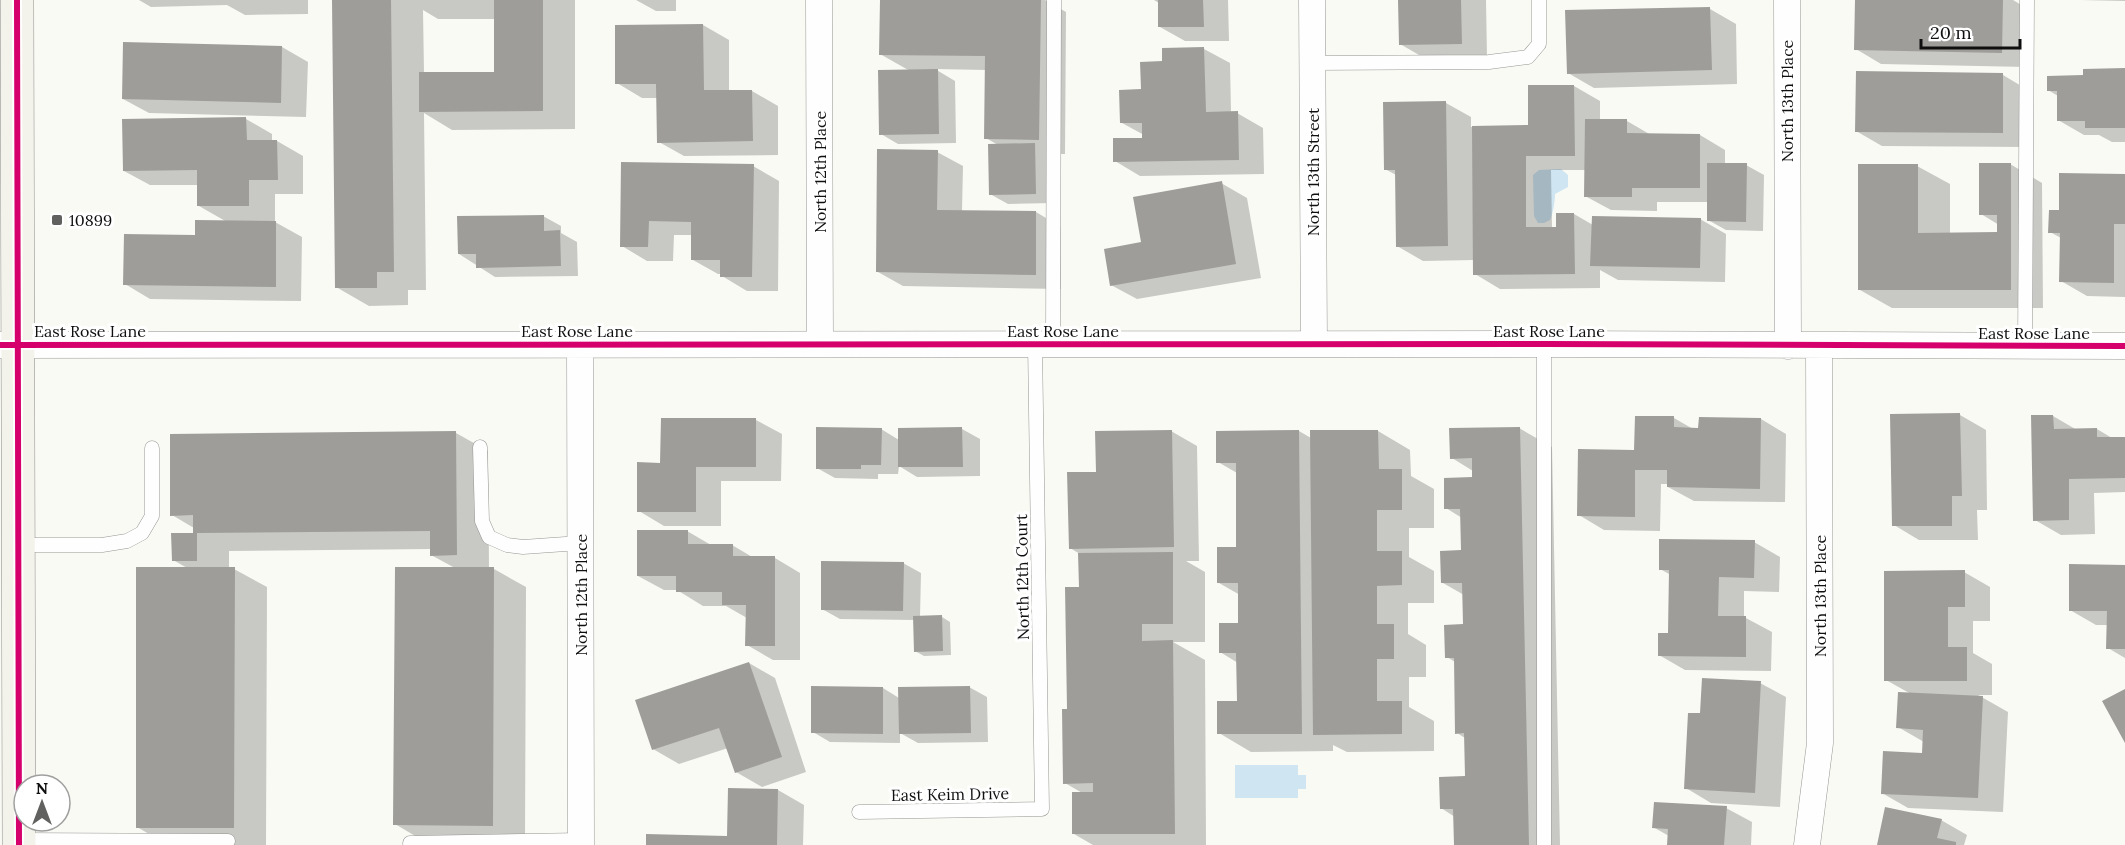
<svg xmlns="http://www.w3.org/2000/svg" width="2125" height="845" viewBox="0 0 2125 845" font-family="Lora,serif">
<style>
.water{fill:#cfe5f1}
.shadow{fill:#0003;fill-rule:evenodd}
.building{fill:#9e9d9a}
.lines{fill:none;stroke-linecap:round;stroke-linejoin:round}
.lane-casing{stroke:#959593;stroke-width:15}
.street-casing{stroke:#959593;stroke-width:27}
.secondary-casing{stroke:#8b8b89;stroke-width:34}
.lane{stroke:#fefefe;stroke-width:14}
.street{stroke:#fefefe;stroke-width:26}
.secondary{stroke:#f4f3eb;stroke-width:33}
.cycleway-casing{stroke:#fff;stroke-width:10}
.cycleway{stroke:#d6006c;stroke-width:6}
.poi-dot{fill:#616160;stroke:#fff;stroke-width:2}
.labels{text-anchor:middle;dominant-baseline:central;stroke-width:6;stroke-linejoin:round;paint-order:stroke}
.street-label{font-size:16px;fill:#0f0f0f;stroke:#fff}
.poi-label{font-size:16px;fill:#0f0f0f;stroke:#fff;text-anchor:start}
</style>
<rect width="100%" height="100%" fill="#fafaf5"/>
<path class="water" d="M1561,169L1568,175V187L1555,194C1555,201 1553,214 1550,220L1544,223H1538L1534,216L1533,175L1539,170Z
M1235,765H1298V775H1306V789H1298V798H1235Z"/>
<path class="shadow" d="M139,0H308V14L245,15L227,5L151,7Z
M334,0H575V129L452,130L424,113L426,290H408V305L369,306L336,287ZM423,10L438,19H495L496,73H424Z
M636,0H676V11H656Z
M881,0H1045L1066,12L1065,154H1052L1053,203L1008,204L990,194L998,145L986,138V70L935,69L955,81L956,143L898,144L881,134L910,71L880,54Z
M1154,0H1228L1229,41H1185L1160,27L1159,3Z
M1400,0H1486L1487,58L1426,59L1400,44Z
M1856,0H2013L2028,9L2027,67L1881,64L1856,49Z
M2079,0H2125V1L2080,0Z
M1710,9L1736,24L1737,84L1594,88L1568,73Z
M703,25L729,40V91H752L778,106V155L684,156L659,142L658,98H642L617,83Z
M125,44L282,47L308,62L306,117L149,113L123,99Z
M1204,49L1230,63L1231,113H1237L1263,128L1264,174L1140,176L1115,161L1144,139V135L1122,123L1142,91Z
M2125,70V142H2112L2099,135H2084L2058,120V96L2048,90L2085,77Z
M2003,75L2028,90V147L1882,146L1856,131Z
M1574,86L1600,101V120L1627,121L1651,135H1700L1725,150V164L1746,165L1764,175L1763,231L1726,230L1708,220V202H1657V211L1611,210L1585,196V170H1551L1552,228H1558L1557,214H1574L1593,225L1700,219L1726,234L1725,282L1618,280L1600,270V288L1500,289L1475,274L1474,260L1423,261L1397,246L1396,175L1385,169L1446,103L1471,117V127H1530L1529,87Z
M246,119L272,134V141H277L303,156V194H275V222L302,237L301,301L150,299L125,284L197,236L227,222L199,206V185H150L124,171Z
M937,152L963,166L962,211L1036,212L1061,227V289L903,286L878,272Z
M623,164L753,166L779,181L778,291H747L722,276V274H718L693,260V235H674L673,261H647L622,246Z
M2010,164L2042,183L2043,308H1892L1860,290L1917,166L1950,184V234H1999V225L1981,214Z
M2125,175V297L2087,296L2061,281V238L2050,232L2061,212Z
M1221,183L1247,198L1261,278L1137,299L1111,285Z
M543,216L561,226V233L577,242L578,276L495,277L459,254Z
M1960,415L1986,430L1987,510H1977L1978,540H1919L1894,525Z
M2053,416L2077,430L2097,429L2112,438H2125V492L2094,493L2095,534L2061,535L2035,520Z
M1674,418L1693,429L1761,419L1786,434L1785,502L1694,501L1668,487V484H1661L1660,531L1604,530L1579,515L1636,452Z
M756,420L782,434L781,481H721V526H664L639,511L662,464Z
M1519,428L1552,447L1560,845H1456L1455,817L1441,808L1466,778L1465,738L1457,733L1455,662L1447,657L1464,626V595L1443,583L1463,552L1462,518L1446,508L1473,479V471L1452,458Z
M881,429L899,440V430L962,429L980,439V476L917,477L899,466L898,474H878V479L835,478L817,468Z
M1171,431L1197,446L1199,561H1186L1205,572V642H1173L1205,660L1206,845H1093L1074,834L1084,794L1065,783L1068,710L1080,588V554L1070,548L1097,473Z
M1299,431L1311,438L1378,431L1410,450L1411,476L1434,489V528H1409V557L1434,571V603H1408V634L1426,645V677H1409V707L1434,721V751L1347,752L1333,745V751L1251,752L1219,733L1238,702V663L1220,652L1240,624V595L1219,583L1238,548L1237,473L1218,462Z
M456,433L488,451L489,569H494L526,587L525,844L427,843L395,824L455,568L431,555V549L229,551V569H234L267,587L266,845H168L137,827L189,569L173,560L194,534V528L172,515Z
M687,531L711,545H732L754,558H775L800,573V660H773L747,645V618L726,606H703L677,590H664L638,576Z
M1754,542L1780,557L1779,592L1744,591V617L1772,632L1771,671L1685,670L1659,655L1670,634L1671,575L1660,569Z
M903,563L921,573L920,617H942L950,622L951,655L924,656L915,651L914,620L840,619L822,609Z
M2125,566V658L2108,648V625H2096L2070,610Z
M1964,572L1990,587V621H1973V653L1992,664V695H1978L2008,712L2003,812L1908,808L1882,793L1923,754L1924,742L1898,727L1911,694L1886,680Z
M749,663L775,678L806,772L762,787L736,772L728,748L679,764L653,749Z
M1760,683L1786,697L1780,807L1711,803L1686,788L1702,715Z
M969,687L987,697L988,742L918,743L900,733V743L830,742L813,732L883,688L899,698Z
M778,790L804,805L803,845H647L728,837Z
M1726,808L1752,822L1751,845H1668L1669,836L1653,827Z
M1941,820L1967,835L1964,845H1879Z"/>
<path class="building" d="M332,0H391L394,272H377V288H335Z
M494,0H543V111L419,112V72H494Z
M880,0H1041L1039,140L984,139L985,56L879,55Z
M1158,0H1203L1204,27H1158Z
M1398,0H1461L1462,44L1399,45Z
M1855,0H2003L2002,53L1854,50Z
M1710,7L1712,70L1567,74L1565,10Z
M703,24L704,90H752L753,141L657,143L656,84H615V25Z
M123,42L282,46L281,103L122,99Z
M1204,47L1206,112L1238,111L1239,160L1113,162V138H1142V123H1120L1119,90L1141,89L1140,62L1162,61V48Z
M2125,68V128H2085V121H2057V91H2047V76L2083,75V69Z
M938,69L939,134L879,135L878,70Z
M1856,71L2003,73V133L1855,132Z
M1528,85H1574L1575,156H1526V227H1556V213H1574L1575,274L1473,275L1472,126L1528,125Z
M1446,101L1448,246L1396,247L1395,170H1384L1383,102Z
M246,117L247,140H277L278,180H249V206H197V170L123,171L122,119Z
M1585,119H1627V133L1700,134V188H1632V197H1584Z
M1035,143L1036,194L989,195L988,144Z
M877,149L938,150L937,210L1036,211V275L876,272Z
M621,162L754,164L752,277H720V260H691V222L649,221L648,247H620Z
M1707,163H1747L1746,222L1707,221Z
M1979,163H2011V290H1858V164H1918V233L1997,232V215H1979Z
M2059,173L2125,174V224H2114V283L2059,282L2060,233H2048L2049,210H2059Z
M1222,181L1236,264L1110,286L1104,249L1141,242L1133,197Z
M544,215V231L560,230L561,266L476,268V254H458L457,216Z
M1592,216L1701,218L1700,268L1590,266Z
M195,220L276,221V287L123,285L124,234L195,235Z
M1960,413L1962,496H1952V526H1892L1890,414Z
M2031,415H2053L2054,429L2097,428V437H2125V478L2069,479V520L2033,521Z
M1635,416H1674V427L1698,428L1699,417L1761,418L1760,489L1667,487V470H1635V517L1577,516L1578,449L1634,450Z
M661,418H756V467H696V512H637V462L660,463Z
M816,427L882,428L881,465H861V469H816Z
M962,427L963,467H898V428Z
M1520,427L1529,845H1454L1453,809H1440L1439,777L1465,776L1464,733L1455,734L1454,658H1445L1444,625L1463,624L1462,583H1441L1440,551L1461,550L1460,509H1444V478L1472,477V458L1450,459L1449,428Z
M1172,430L1174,547L1069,549L1067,472H1096L1095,431Z
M1299,430L1302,734H1217V701H1237L1236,653H1219V623H1238V583H1217V547H1236V463H1216V431Z
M1310,430H1378L1379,469H1402V510H1377V551H1402V585L1377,586V624H1394V659H1377V701H1402V734L1313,735Z
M456,431L457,555L430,556V531L197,533V561H172L171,533H193V515L170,516V434Z
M637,530H688V544H733V556H775V646H745L746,605H722V592H676V576H637Z
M1659,539L1755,540L1754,578L1719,577L1718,616H1746V657L1658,656V633H1668L1669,570H1659Z
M1173,552V624H1142V641L1173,640L1175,834H1072V792H1093V783L1063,784L1062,709H1067L1065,587H1079L1078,553Z
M821,561L904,562L903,611L821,610Z
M2069,564L2125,565V649H2106L2107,611H2069Z
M136,567H235L234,828H136Z
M395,567H494L493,826L393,825Z
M1965,570V607H1948V647H1967V681H1884V571Z
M942,615L943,651L914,652L913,616Z
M749,662L782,757L735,773L719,728L652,750L635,700Z
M1702,678L1761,681L1755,793L1684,789L1688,713H1700Z
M811,686L883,687V734L811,733Z
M970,686L971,733L899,734L898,687Z
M2125,689V743L2102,701Z
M1898,692L1983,696L1978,798L1881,794L1883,751L1922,753L1923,730L1896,728Z
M728,788L778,789L777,845H646V834L727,836Z
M1654,802L1727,806L1724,845H1667L1668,829L1652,828Z
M1885,807L1942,819L1937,838L1956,842V845H1877Z"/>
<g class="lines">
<g class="lane-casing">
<path id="lane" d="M1312,63L1489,62L1528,57L1539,44V0
M1053,344L1054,0
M1544,344V845
M2025,347L2027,0
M480,447L482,521L489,537L507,545L523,547L580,543
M19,545H102L127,541L142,533L152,516V448
M859,812L1042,809L1035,344
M19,840L228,841
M410,843L581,840"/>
</g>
<g class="street-casing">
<path id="street" d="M819,0L820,344
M1312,0L1314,344
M1787,0L1788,346
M580,344L581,845
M0,345L1544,344L2125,346
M1807,845L1820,743L1819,347"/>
</g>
<g class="secondary-casing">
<path id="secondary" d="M17,0L19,845"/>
</g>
<use href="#lane" class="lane"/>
<use href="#street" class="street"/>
<use href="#secondary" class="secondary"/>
<g class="cycleway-casing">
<path id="cycleway" d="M17,0L19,845
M0,345L1544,344L2125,346"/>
</g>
<use href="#cycleway" class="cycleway"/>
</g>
<rect class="poi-dot" x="51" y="214" width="12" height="12" rx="3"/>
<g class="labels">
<g class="street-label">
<text transform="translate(1787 101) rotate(-90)">North 13th Place</text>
<text transform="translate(820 172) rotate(-90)">North 12th Place</text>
<text transform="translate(1313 172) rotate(-90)">North 13th Street</text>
<text x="90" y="331">East Rose Lane</text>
<text x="577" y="331">East Rose Lane</text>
<text x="1063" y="331">East Rose Lane</text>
<text x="1549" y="331">East Rose Lane</text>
<text x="2034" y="333">East Rose Lane</text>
<text transform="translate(1022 577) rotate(-91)">North 12th Court</text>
<text transform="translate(581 595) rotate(-90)">North 12th Place</text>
<text transform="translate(1820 596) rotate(-90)">North 13th Place</text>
<text transform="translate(950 794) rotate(-1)">East Keim Drive</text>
</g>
<g class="poi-label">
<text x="69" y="220">10899</text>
</g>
</g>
<g transform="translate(42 803)"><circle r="28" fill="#ffffff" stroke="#9f9f9f" stroke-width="1.5"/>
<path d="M0-4.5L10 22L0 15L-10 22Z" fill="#616160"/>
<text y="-9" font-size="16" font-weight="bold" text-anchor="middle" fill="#0f0f0f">N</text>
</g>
<path d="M1921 39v9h99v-9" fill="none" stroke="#0f0f0f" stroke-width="3"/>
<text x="1930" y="39" font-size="18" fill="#0f0f0f" stroke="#ffffff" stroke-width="4.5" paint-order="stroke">20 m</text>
</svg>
